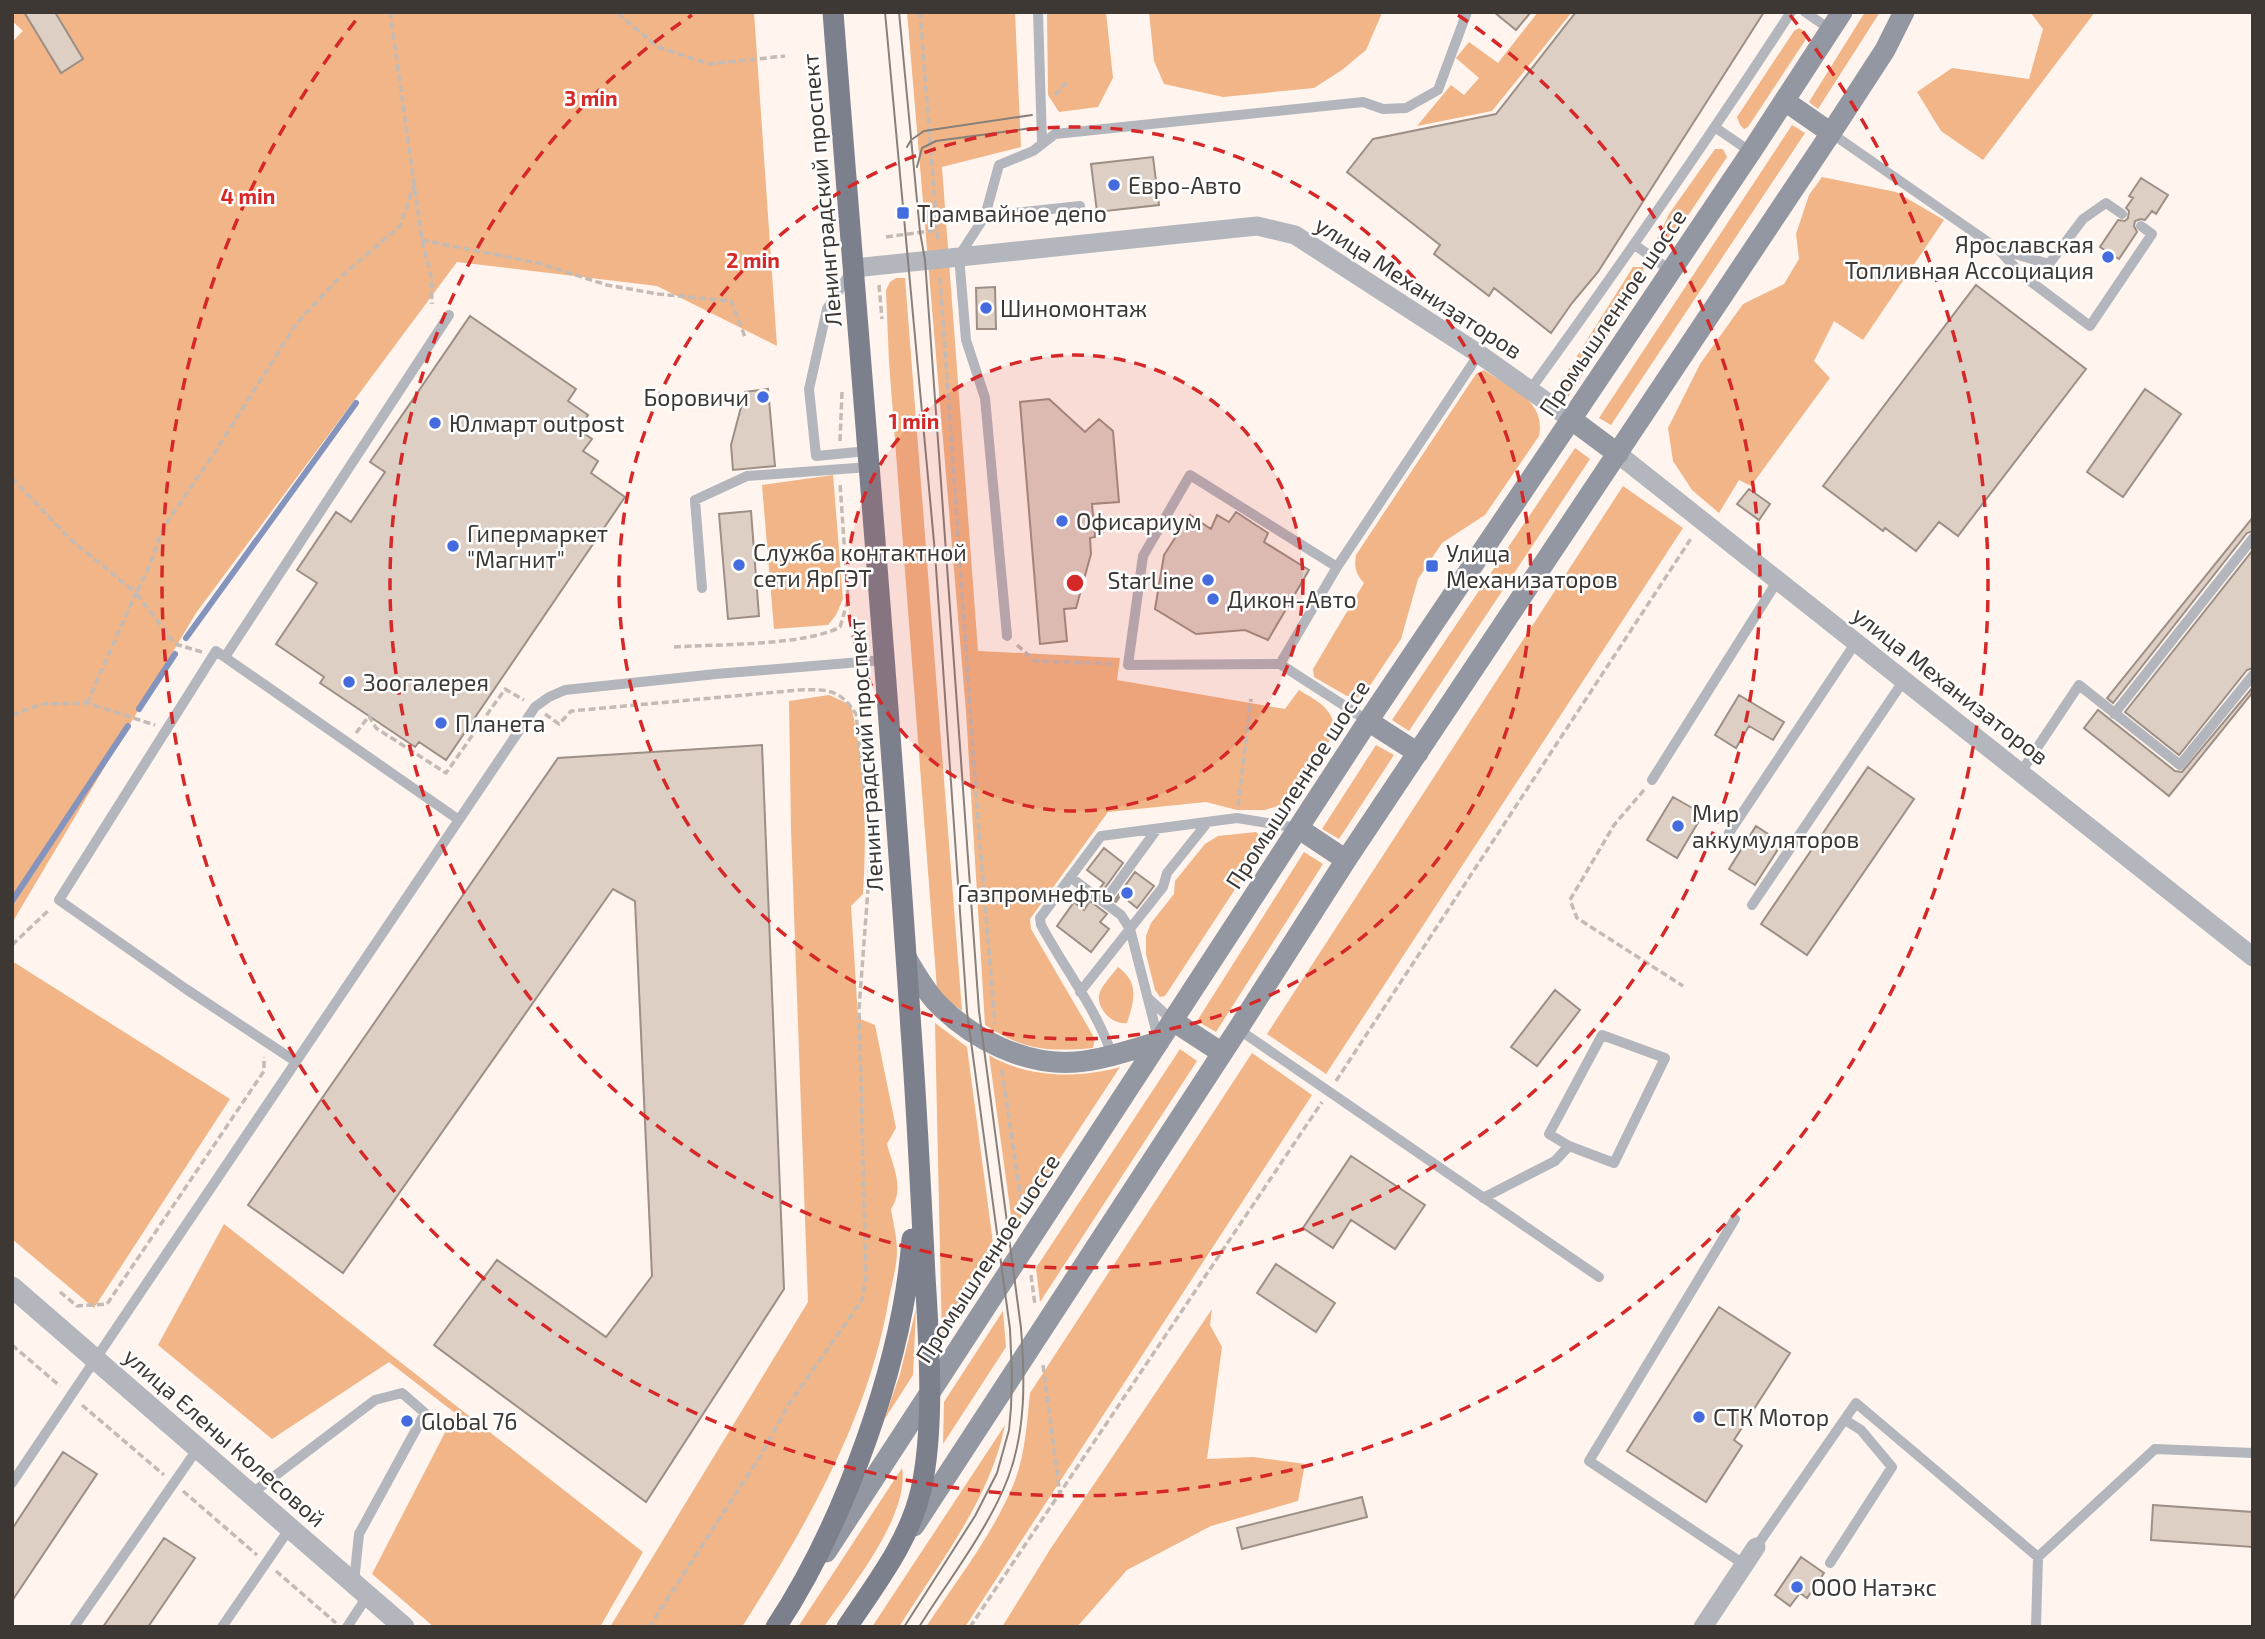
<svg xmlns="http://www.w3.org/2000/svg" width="2265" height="1639" viewBox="0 0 2265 1639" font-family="'Exo 2',sans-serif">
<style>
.green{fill:#f1b587}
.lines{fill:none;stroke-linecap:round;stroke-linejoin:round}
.stream{stroke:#8494bc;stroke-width:6}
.building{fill:#decfc4;stroke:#9d8f85;stroke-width:2}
.path{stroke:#c4bbb5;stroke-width:3.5;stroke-dasharray:7 3.5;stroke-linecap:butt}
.service{stroke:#b3b6bd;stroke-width:10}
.minor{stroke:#b3b6bd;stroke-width:19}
.tertiary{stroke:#b3b6bd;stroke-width:21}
.secondary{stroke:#9297a1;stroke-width:21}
.primary{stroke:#7b808c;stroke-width:21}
.tram{stroke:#87807b;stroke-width:2}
.ring{fill:none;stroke:#d62828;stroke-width:3.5;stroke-dasharray:12 9}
.poi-dot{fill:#456cdf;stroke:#fff;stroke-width:2.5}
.labels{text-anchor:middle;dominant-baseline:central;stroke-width:5;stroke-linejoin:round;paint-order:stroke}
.poi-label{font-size:23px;fill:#3e3834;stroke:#fff;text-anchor:start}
.street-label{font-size:23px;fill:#3e3834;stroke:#fff}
.centre{fill:#d62828;stroke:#fff;stroke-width:3.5}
.ring-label{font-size:21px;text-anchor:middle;font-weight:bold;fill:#d62828;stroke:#fff;stroke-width:5;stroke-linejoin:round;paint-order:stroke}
</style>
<rect width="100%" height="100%" fill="#fff5ee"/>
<path class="green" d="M12,12H754L777,346L657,286L457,262L196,613L12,923V42L23,31L12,21Z
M907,12H1015L1021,147L942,167L978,651L1120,658L1117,680L1285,709L1299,690C1318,702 1331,706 1336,731L1294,794L1281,805L1265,810H1237L1206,802L1108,812L1030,919L1031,929L1095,1039L1093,1048C1047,1052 1024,1050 985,1025L966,712Z
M1047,12H1106L1113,78L1098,107L1059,112L1048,95Z
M1149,12H1382V13L1366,50L1342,70L1314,88L1223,97L1164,84L1154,61Z
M1538,12H1572L1492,111L1417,126L1451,85L1464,95L1479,78L1456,58L1469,42L1498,63Z
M1865,12H1880L1818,109L1809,102Z
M2030,12H2095L1983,160L1941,131L1917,92L1952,68L2029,79L2043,29Z
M1799,28L1804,31L1806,39L1748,127L1744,129L1740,125L1737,117L1794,31Z
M1792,125L1805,133L1611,425L1599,418Z
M1715,149H1723L1727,157L1673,238L1663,247L1660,246L1657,239L1669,214Z
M1822,177L1896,192L1944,220L1863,340L1834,321L1814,361L1830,378L1751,486L1739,480L1719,513L1692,490L1673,461L1668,428L1700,364L1743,304L1784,284L1799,259L1796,234L1809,195Z
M1633,267H1643L1645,279L1568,397L1558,386Z
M896,278H905L962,1011L947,1000L937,989L889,362L886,290L890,282Z
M1484,370C1510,388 1546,400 1539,436L1485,515L1442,543L1418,579L1401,639L1367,690L1358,697L1347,696L1314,677L1313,669L1364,583C1356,574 1354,568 1356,555L1476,374Z
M1575,448L1590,459L1409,731L1392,720Z
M833,475L843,599L836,615L828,625L774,629L762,485Z
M1623,486L1683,528L1326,1074L1267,1034Z
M829,695L851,705C865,766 867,832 863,894L851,906L858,1018L875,1025L896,1128L887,1144C893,1167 905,1188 891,1209C893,1222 897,1237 897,1251C897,1266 892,1283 889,1298C869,1418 806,1526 742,1627H610L808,1302L791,829L789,701Z
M1376,745L1394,755L1339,839L1322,829Z
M1256,832L1266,842L1165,996L1160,997L1155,990L1146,954V936L1151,923L1174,894L1175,881L1205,844L1218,836Z
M1304,852L1323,864L1216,1032L1197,1021Z
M12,961L230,1099L94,1308L12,1239Z
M1118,967C1140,983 1134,1001 1127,1023C1112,1025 1097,1009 1099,995C1101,986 1113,974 1118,967Z
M935,1023L967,1047L995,1258L942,1341Z
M1180,1049L1197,1061L1040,1302L1036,1268Z
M1252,1053L1312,1095L965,1627H926C956,1581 993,1535 1014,1483C1025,1456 1027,1422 1030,1393Z
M989,1055C1026,1078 1078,1079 1120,1067L1013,1230Z
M224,1224L643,1552L600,1627H434L372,1574L455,1413L389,1362L272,1439L158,1345Z
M916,1309L913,1375L884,1420L900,1374Z
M1212,1309L1210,1325L1222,1347L1207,1459L1253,1457L1305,1464L1298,1501L1211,1526L1127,1570L1077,1627H1002L1051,1548Z
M1003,1311L1006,1347L943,1444L944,1402Z
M1005,1425C990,1500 939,1563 899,1627H872Z
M902,1468C910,1516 850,1588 824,1627H798Z"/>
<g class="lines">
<path class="stream" d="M186,638L356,403
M139,709L175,654
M12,901L128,726"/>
</g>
<path class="building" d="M24,12H55L83,59L61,73Z
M1494,12H1531L1516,30Z
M1576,12H1764L1598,272L1572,303L1551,333L1494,288L1489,296L1434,254L1440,245L1347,172L1373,139L1496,114Z
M1153,157L1159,205L1097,212L1091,164Z
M2141,178L2168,195L2156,214L2152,211L2145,220L2141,219L2135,221L2134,226L2137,232L2119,259L2100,247L2118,220L2125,221L2128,218L2129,211L2126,208L2133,198L2129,196Z
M1976,285L2086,369L1958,536L1939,522L1916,551L1885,528L1883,531L1823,486Z
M995,287L996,329H977L976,288Z
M470,316L576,389L568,401L588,415L579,430L592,439L583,451L598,461L591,473L625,497L446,760L419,742L415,747L320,683L324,677L276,644L317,583L297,570L336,512L351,522L385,472L370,462Z
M768,389L775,466L733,470L731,445L745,392Z
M2145,389L2181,414L2123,497L2087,472Z
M1049,399L1085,432L1099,419L1113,431L1119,502L1092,504L1095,537L1090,538L1091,554L1076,608L1064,609L1067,641L1040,644L1020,402Z
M1749,489L1770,504L1759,520L1737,504Z
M751,511L759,616L728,619L719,514Z
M1236,512L1268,533L1264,542L1309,570L1268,640L1245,630L1196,634L1155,609L1164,555L1190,515L1211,529L1217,515L1229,522Z
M2253,517V531L2247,533L2113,703L2107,698Z
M2253,550V668L2247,670L2179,755L2125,712Z
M2253,687V692L2169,796L2084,728L2098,710L2175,771L2182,772Z
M1739,695L1784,722L1773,740L1749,726L1736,748L1715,735Z
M762,745L784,1289L646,1502L434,1345L497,1260L606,1337L652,1276L635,901L613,889L343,1273L248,1205L558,758Z
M1868,767L1914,799L1807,955L1761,924Z
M1673,797L1703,814L1677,858L1647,840Z
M1756,826L1782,843L1755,885L1729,869Z
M1104,848L1123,863L1102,892L1099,889L1104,883L1087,870Z
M1135,872L1154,886L1137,908L1121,895L1116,902L1114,901Z
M1090,901L1107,914L1100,922L1109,929L1091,952L1057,926L1074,902L1084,910Z
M1555,990L1580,1010L1537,1066L1511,1047Z
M1351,1156L1425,1205L1395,1249L1351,1220L1333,1248L1303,1228Z
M1276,1264L1335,1303L1316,1332L1257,1293Z
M1719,1307L1790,1353L1734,1440L1742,1446L1706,1502L1627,1451Z
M63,1452L97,1474L12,1601V1529Z
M1362,1497L1367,1517L1242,1549L1237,1528Z
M2153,1505L2253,1512V1547L2151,1540Z
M164,1538L195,1558L148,1627H103Z
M1801,1557L1824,1573L1807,1598L1800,1593L1790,1606L1775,1595Z"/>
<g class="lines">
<path class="path" d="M390,12L422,240L431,276L432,304
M619,12L622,17L658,47L709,64L785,56
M920,12L938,243
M1055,95L1069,80
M886,237L937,230
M422,240L538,263L607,285L658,294L731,301L745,337
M940,278L977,807L995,1024
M879,285L882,319
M840,441L842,392
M12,478L70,539L136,593L87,703
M1017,645L1035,661L1115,664
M674,647C716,644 805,646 840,627L848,600L840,483
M202,652L175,644L136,593L149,567L163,528L215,452L296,324L336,281L400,226L414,185
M545,714L559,724L571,711L799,690C827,689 840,689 856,714L871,849L859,1009L866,1277L862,1300L789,1404L761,1455L649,1627
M12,715L41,704L87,703L155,725
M356,733L369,716L376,728L446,773L505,689L524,700
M1644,790L1614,825L1570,900L1577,918L1683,986
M1238,806L1251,699
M12,945L49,910
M1002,1070L1023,1215
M1336,1081L1692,537
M1031,1275L1035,1305
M60,1292L77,1306L107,1304L264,1071V1057
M12,1345L60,1386
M1043,1365L1060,1495
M82,1405L164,1475
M183,1491L257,1555
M276,1571L336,1623
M970,1627L1322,1102"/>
<path class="service" d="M1038,12L1042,142
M1805,12L1831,30
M1716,128L1751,152
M1831,133L1998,249
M2122,214L2106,203L2083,219L2049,264L1998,249L2022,275L2090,326L2152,234L2141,226
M985,216L1080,206
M1635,245L1671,271
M850,273L827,309L809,389L816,456L868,451
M1530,390C1620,266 1707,141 1791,12
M702,588L695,500L747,476L869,467
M1007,636L985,398L966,340L959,256L985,216L999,165L1033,151L1055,134L1363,102L1383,109L1406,108L1438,90L1467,12
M225,657L449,315
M1280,664L1128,665L1143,556L1190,475L1337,567
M2114,714L2253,538
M1368,721L1280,664L1337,567L1479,354
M2021,772L2079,685L2180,765L2253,675
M1652,780L1778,580
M1729,833L1856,642
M1070,877L1121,915L1130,929L1158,1038
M1104,902L1157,829
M1752,905L1904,680
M1080,992L1163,887L1167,873L1207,823
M1149,999L1173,1021
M1238,1029L1599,1277
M1112,1055C1096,1008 1064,968 1041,925L1040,918L1101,836L1237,818L1298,828
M295,1061L186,989L59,900L216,651L459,820
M1483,1198L1555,1161L1569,1146L1614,1163L1665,1058L1602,1035L1549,1134L1569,1146
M1735,1219L1589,1461L1745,1565
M12,1483L535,707L549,697L565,690L716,674L884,660
M251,1494L375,1400L402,1393L425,1413L359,1534L354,1582
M1756,1547L1856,1403L2038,1557L2155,1449L2253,1453
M1830,1563L1892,1467L1861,1430L1845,1420
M74,1627L198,1448
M222,1627L290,1528
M347,1627L368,1595
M2036,1627L2038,1557"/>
<path class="minor" d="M854,268L1257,226L1295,235L1479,354L1571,419
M1618,454L2253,957
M1703,1627L1756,1547"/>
<path class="tertiary" d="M12,1287L404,1627"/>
<path class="secondary" d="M1785,101L1831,133
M1571,419L1618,454
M1368,721L1418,753
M1298,828L1346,860
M907,959C916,974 925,990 937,1003C972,1039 1025,1066 1076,1062C1104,1060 1132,1049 1159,1042
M1173,1021L1222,1053
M914,1526L1238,1029L1346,860L1831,133L1885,50L1904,12
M826,1552L1368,721L1751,152L1842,12"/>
<path class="primary" d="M833,12C859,351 889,690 911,1030C917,1112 921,1194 925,1276C929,1341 935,1427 921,1490C909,1542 876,1583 847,1627
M776,1627C844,1524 903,1362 912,1239"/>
<path class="tram" d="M885,12L935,553L967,1012L1010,1329L1012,1375L1011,1407L1009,1430L997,1473L975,1516L904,1627
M899,12L920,232L925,260L979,1011L1021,1328C1025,1378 1026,1430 1008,1478C989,1528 948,1581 919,1627
M907,147L911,140L924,131L1032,115
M917,167L922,148L936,141L1032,128"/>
</g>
<circle cx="1075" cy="583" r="228" fill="#d62828" fill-opacity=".12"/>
<g class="ring">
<circle cx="1075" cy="583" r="228"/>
<circle cx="1075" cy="583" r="456"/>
<path d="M1458 15A685 685 0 1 1 692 15"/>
<path d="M1790 15A913 913 0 1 1 360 15"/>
</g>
<g class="poi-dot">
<circle cx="1114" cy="185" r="7"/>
<rect x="896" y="206" width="14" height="14" rx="3.5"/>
<circle cx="2108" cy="257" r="7"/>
<circle cx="986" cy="308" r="7"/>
<circle cx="763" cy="397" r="7"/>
<circle cx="435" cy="423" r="7"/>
<circle cx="1062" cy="521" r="7"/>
<circle cx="453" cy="546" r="7"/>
<circle cx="739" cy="565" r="7"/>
<rect x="1425" y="559" width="14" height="14" rx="3.5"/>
<circle cx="1208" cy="580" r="7"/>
<circle cx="1213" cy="599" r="7"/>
<circle cx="349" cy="682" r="7"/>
<circle cx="441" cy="723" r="7"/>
<circle cx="1678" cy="826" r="7"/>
<circle cx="1127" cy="893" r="7"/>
<circle cx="1699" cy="1417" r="7"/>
<circle cx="407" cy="1421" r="7"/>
<circle cx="1797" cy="1587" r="7"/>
</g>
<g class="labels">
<g class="poi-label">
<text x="1128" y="185">Евро-Авто</text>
<text x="917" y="213">Трамвайное депо</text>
<text x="2094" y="244" text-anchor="end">Ярославская<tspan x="2094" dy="26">Топливная Ассоциация</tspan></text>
<text x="1000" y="308">Шиномонтаж</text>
<text x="749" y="397" text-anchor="end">Боровичи</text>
<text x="449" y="423">Юлмарт outpost</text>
<text x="1076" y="521">Офисариум</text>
<text x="467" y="533">Гипермаркет<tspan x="467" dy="26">"Магнит"</tspan></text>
<text x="753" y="552">Служба контактной<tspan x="753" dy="26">сети ЯрГЭТ</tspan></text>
<text x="1446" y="553">Улица<tspan x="1446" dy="26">Механизаторов</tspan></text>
<text x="1194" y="580" text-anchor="end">StarLine</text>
<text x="1227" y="599">Дикон-Авто</text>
<text x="363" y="682">Зоогалерея</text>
<text x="455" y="723">Планета</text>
<text x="1692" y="813">Мир<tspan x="1692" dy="26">аккумуляторов</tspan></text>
<text x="1113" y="893" text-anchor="end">Газпромнефть</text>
<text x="1713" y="1417">СТК Мотор</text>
<text x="421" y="1421">Global 76</text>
<text x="1811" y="1587">ООО Натэкс</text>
</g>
<g class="street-label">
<text transform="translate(821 190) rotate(-95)">Ленинградский проспект</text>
<text transform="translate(1419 287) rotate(33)">улица Механизаторов</text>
<text transform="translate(1612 312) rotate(-56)">Промышленное шоссе</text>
<text transform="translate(1951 685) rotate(38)">улица Механизаторов</text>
<text transform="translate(865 755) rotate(-94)">Ленинградский проспект</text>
<text transform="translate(1297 784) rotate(-57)">Промышленное шоссе</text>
<text transform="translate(987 1258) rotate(-57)">Промышленное шоссе</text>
<text transform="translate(225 1437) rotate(41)">улица Елены Колесовой</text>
</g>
</g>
<circle cx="1075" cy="583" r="10" class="centre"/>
<g class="ring-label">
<text x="591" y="106">3 min</text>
<text x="248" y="204">4 min</text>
<text x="753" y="268">2 min</text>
<text x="914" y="429">1 min</text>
</g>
<rect width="2265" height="1639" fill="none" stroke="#3e3834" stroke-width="28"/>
</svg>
